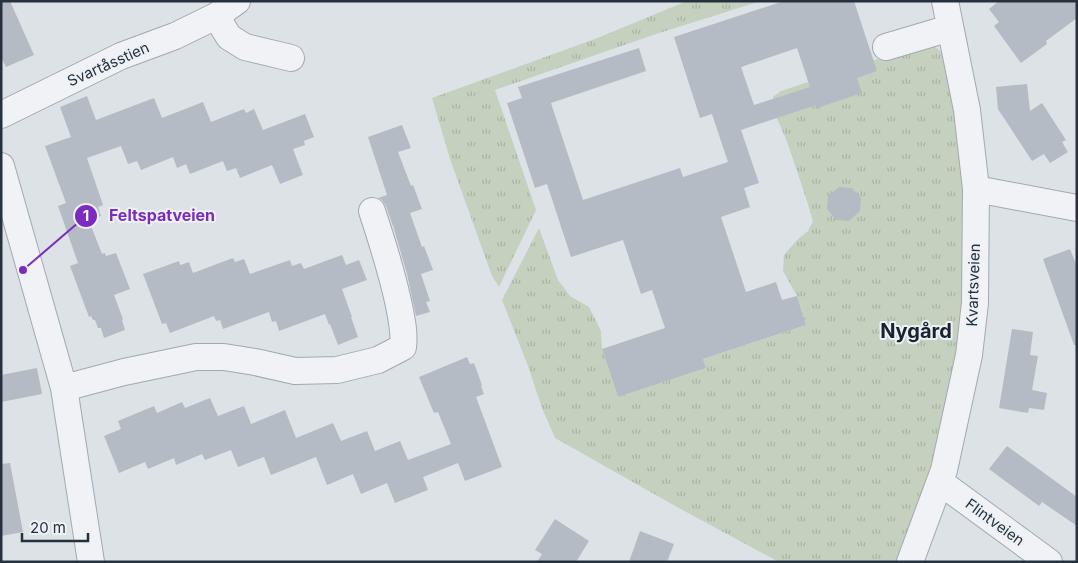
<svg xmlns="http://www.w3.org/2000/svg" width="1078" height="563" viewBox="0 0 1078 563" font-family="Inter,sans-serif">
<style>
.grass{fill:url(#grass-tufts)}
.building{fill:#b4bbc4;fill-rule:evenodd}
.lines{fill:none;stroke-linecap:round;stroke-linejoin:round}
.minor-casing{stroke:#a2a9b1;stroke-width:28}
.minor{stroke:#f0f2f6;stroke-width:26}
.labels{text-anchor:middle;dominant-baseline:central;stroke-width:4;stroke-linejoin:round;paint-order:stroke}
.street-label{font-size:15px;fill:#26313e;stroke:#ecf1f5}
.district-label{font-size:20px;font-weight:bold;fill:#19222f;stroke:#ecf1f5}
.leader{fill:none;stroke:#7b2cbf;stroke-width:2}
.callout-dot{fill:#7b2cbf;stroke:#ecf1f5;stroke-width:2}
.mark-label{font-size:15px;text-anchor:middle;font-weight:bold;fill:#fff}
.callout-label{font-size:16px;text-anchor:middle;font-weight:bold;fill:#7b2cbf;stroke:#ecf1f5;stroke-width:4;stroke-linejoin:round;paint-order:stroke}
</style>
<defs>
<pattern id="grass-tufts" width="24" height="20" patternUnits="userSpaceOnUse" patternTransform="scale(1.25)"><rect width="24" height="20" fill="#c4d1be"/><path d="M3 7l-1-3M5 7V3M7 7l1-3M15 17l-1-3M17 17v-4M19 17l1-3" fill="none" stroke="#a8b4a4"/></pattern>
</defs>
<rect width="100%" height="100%" fill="#dde2e7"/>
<path class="grass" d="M687,1H761L653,35L495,90L536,210L499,287L492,276L450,159L432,98L595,39Z
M923,44L933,45L945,55L969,199L960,360L936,465L900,562H779L677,507L555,438L542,408L528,366L502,300L539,228L558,280L570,296L589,307L601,331L602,349L618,397L706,368L703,359L806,325L797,296L783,271L784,255L797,240L808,231L813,221C805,194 796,168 787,142C782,127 772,114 773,97L781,91Z"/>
<path class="building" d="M1,1H10L34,55L6,67L1,57Z
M784,1H854L877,71L857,78L862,93L817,108L816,105L741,130L759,183L744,188L750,207L721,217L746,292L776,282L782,300L797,296L806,325L703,359L706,368L618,397L602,349L665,328L652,290L641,294L623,240L571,257L547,184L535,188L507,103L522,98L518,87L639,48L646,71L551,103L583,200L680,168L683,177L728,162L712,114L700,118L674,37ZM797,48L810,87L754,105L741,67Z
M999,1H1077V18L1046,41L1047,44L1021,63L994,26L999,22L989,9Z
M1027,84L1030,111L1042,103L1066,140L1062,142L1068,152L1050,163L1044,154L1032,161L998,109L996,87Z
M87,96L96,120L154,98L162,118L203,102L211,122L244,109L246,113L254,109L263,130L305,114L314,137L304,141L305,145L293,149L303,175L280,184L272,165L240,178L236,168L227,171L223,161L190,174L186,164L177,168L173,157L141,170L137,161L128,164L121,146L87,158L103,205L98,207L101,216L89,221L102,254L105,253L106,256L116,253L130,289L114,295L123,319L122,320L125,330L104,338L101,328H98L95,320H93L91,316L89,317L70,266L78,263L58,206L66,203L45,146L71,137L60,107Z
M402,125L411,148L398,152L411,186L413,185L422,209L410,213L422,247L424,246L433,270L421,274L430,301L426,302L430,312L416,316L407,274L394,229L386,206L382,200L378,198L387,195L368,137Z
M839,187L852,188L861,198L860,211L849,221L836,220L827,209L828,196Z
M1070,249L1077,267V345H1074L1043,259Z
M342,255L346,265L359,260L367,280L342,289L352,317H351L358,337L338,345L330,324L329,325L325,314L279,331L276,321L272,322L269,312L223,329L220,320L216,321L214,316L170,333L166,323L162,324L143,274L179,261L180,265L189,262L193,273L233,258L235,262L244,259L250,274L290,260L292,266L301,263L304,269Z
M1012,329L1033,332L1030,355L1038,356L1032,390L1047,393L1044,410L1029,408L1028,413L999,408Z
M467,357L470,364L474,363L482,385L481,386L484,394L476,397L502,467L465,481L458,463L423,477L428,490L395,503L387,483L361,494L353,474L327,485L316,457L271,475L264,457L238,467L231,450L205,460L202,454L176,465L174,458L148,469L145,462L119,473L104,436L121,429L118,421L154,406L157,413L182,402L185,408L210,398L218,416L244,406L251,424L285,410L296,438L333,423L341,441L367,431L375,451L400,441L408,460L451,444L438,412L434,413L419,377Z
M37,368L42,394L1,402V375Z
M1007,446L1077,497V526L1042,502L1039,506L989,469Z
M10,463L23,532L1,536V464Z
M555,519L589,541L576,562H537L542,554L535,550Z
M640,531L674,544L667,562H629Z"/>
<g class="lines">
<g class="minor-casing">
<path id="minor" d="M216,16L229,37L245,47L291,58
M886,47L950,28
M1,115L121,56L175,36L216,16L237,1
M1,166L64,388L91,562
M976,189L1077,208
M64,388L124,372L196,357H224L255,362L295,371L337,370L378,360L403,347C405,332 401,316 398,301C391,270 382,241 372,211
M940,482L1049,562
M910,562L944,470L969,355L975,303L976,189L967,110L945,1"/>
</g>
<use href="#minor" class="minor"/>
</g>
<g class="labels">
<g class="street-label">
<text transform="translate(108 64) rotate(-24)">Svartåsstien</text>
<text transform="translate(973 285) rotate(-88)">Kvartsveien</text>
<text transform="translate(995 522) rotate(36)">Flintveien</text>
</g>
<g class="district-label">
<text x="916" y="331">Nygård</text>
</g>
</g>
<path class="leader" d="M23 270L86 216"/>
<g class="callout-dot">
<circle cx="23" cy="270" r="5"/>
<circle cx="86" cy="216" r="12"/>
</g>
<g class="mark-label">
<text x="86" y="221">1</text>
</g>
<g class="callout-label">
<text x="162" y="221">Feltspatveien</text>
</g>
<rect width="1078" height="563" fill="none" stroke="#26313e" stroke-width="5"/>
<path d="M22 533v8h66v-8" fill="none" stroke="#26313e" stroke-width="2.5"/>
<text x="30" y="533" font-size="15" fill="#26313e" stroke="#ecf1f5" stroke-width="4" paint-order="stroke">20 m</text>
</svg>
